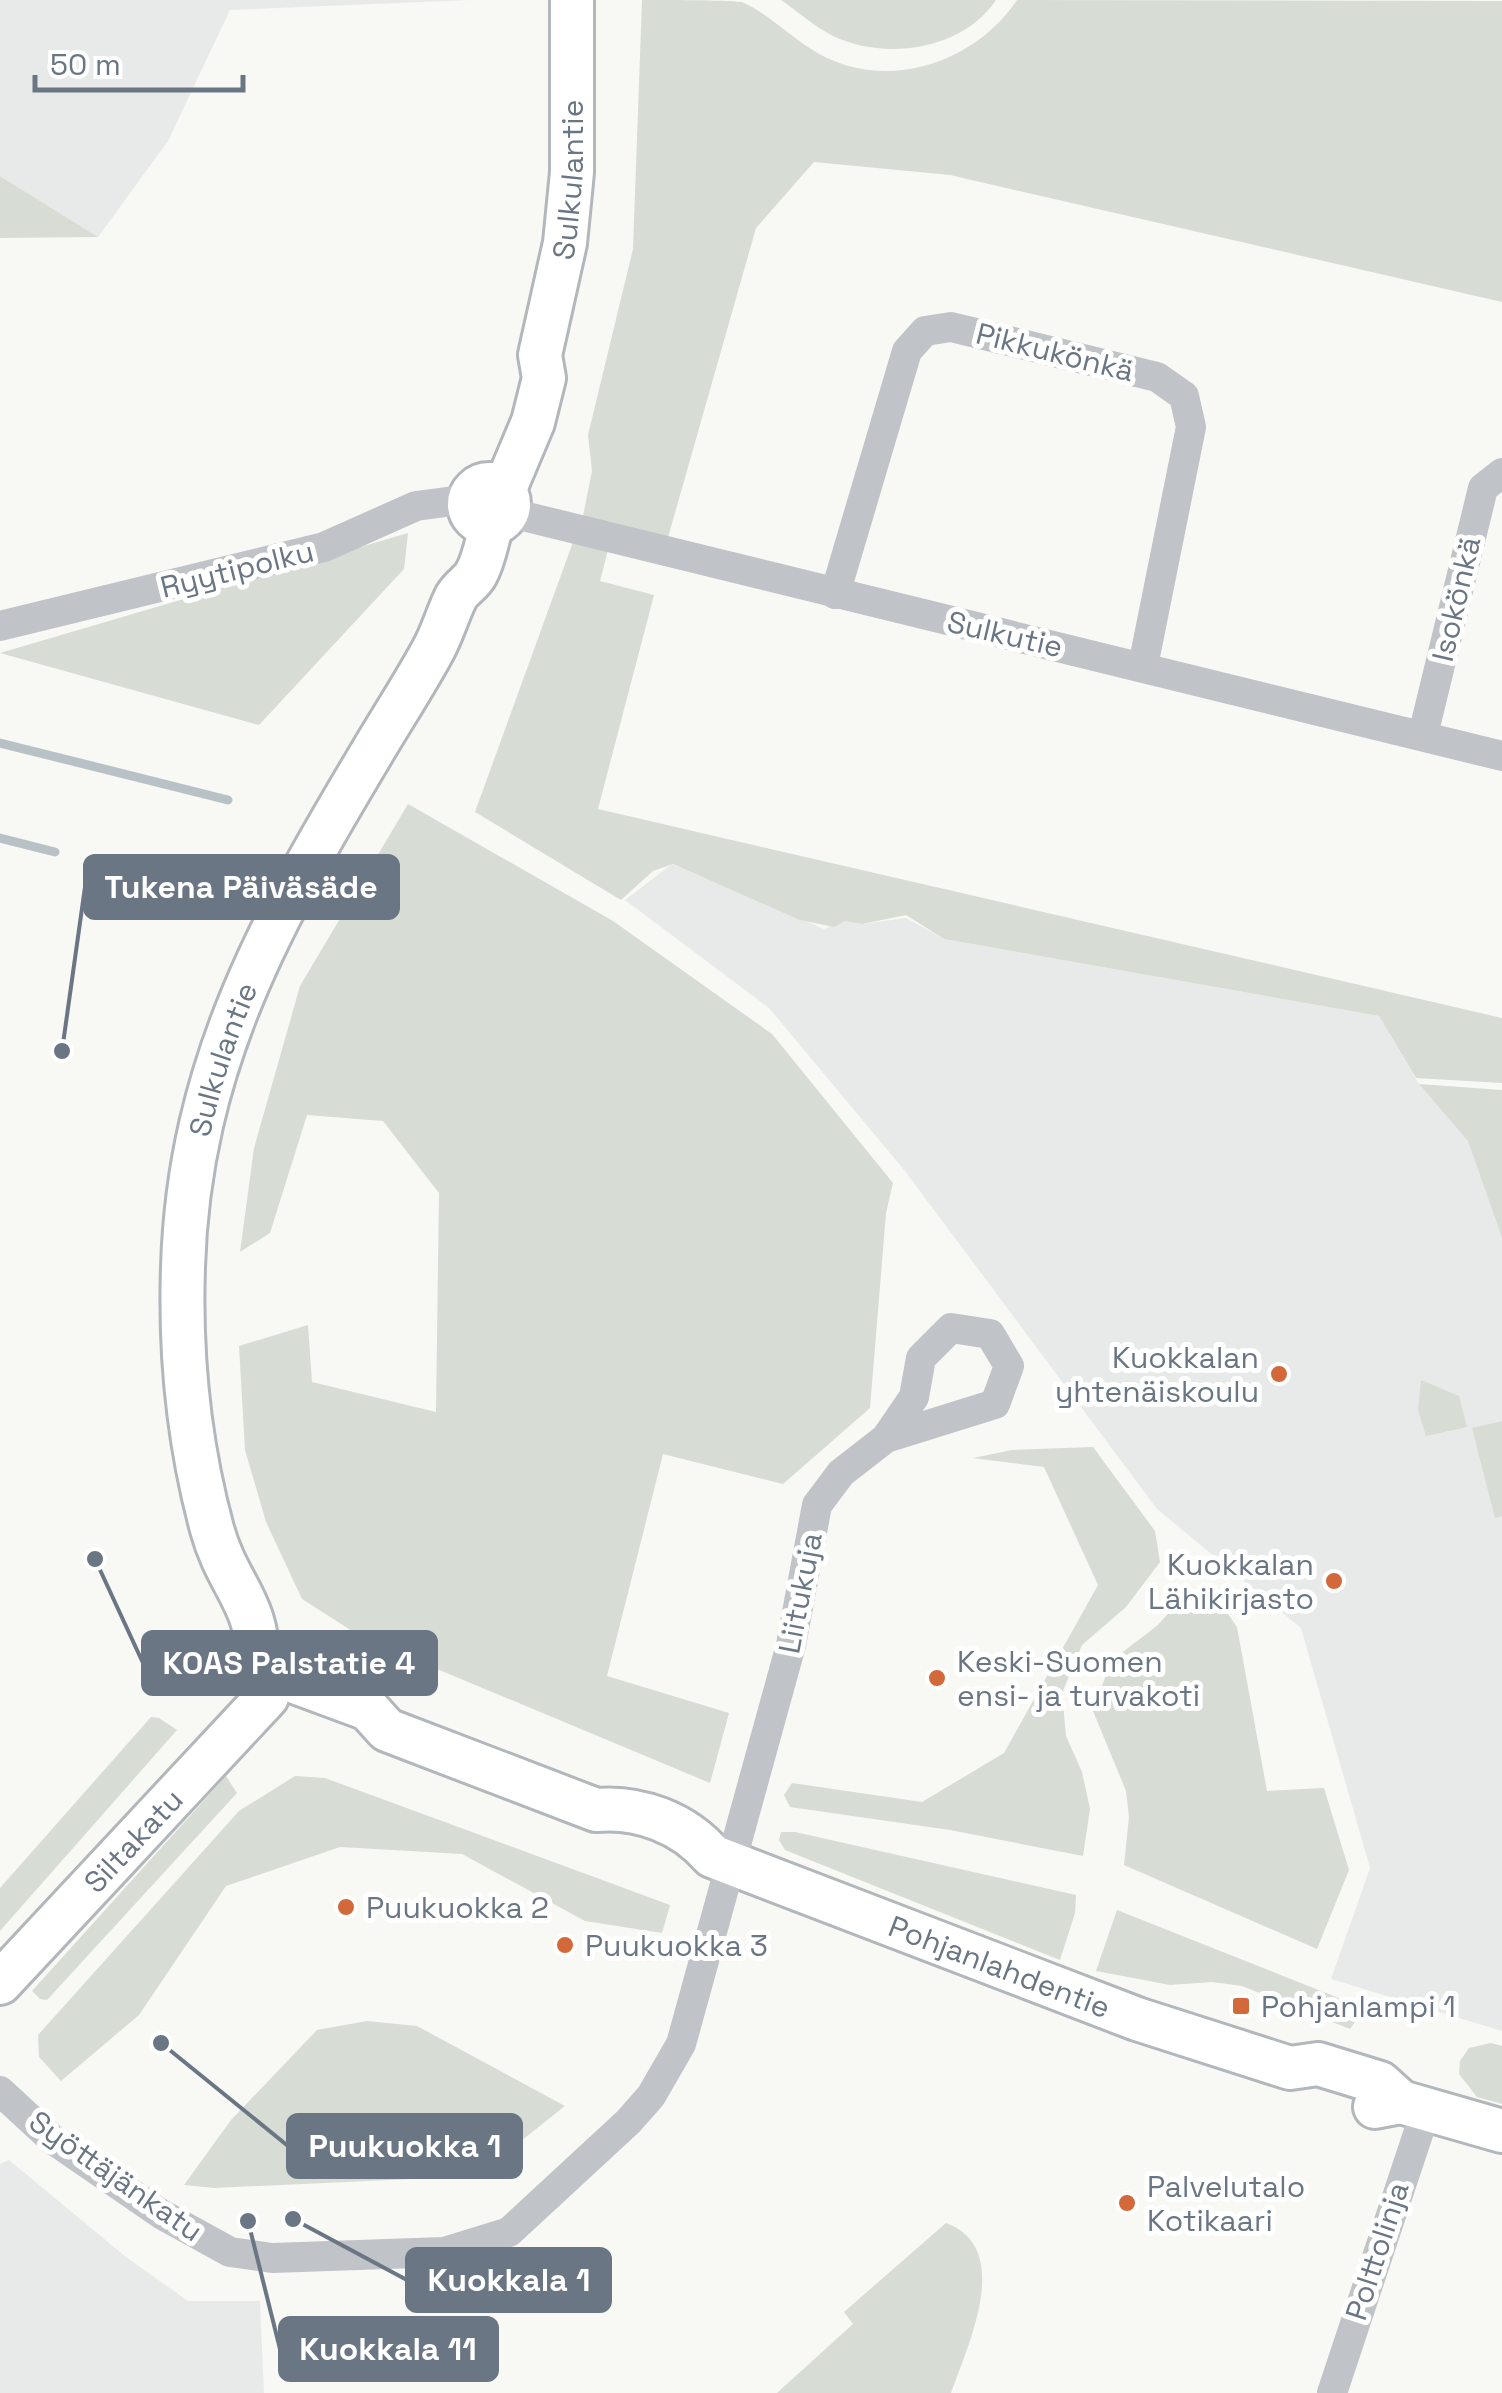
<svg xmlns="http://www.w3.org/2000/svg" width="1502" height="2393" viewBox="0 0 1502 2393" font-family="'Space Grotesk',sans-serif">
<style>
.built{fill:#e8eae9}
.green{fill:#d7dcd5}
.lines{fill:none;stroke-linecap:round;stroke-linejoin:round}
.stream{stroke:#b8c1c6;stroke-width:9}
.secondary-casing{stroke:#b2b7bc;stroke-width:48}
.street{stroke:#c0c3c7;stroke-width:30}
.secondary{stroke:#fff;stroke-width:42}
.poi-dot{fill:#d3683a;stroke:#fff;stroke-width:4}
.labels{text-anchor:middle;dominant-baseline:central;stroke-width:10;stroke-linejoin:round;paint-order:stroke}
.street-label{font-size:30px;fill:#6a7684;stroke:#fff}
.poi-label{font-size:30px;fill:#6a7684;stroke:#fff;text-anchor:start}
.leader{fill:none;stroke:#6a7684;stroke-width:4}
.callout-dot{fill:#6a7684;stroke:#fff;stroke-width:4}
.callout{fill:#6a7684;stroke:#6a7684;stroke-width:4}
.callout-label{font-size:32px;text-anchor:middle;font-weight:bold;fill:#fff}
</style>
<rect width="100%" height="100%" fill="#f8f8f5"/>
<path class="built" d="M0,0H470L230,10L168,141L98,237L0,176Z
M672,864L824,929L845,921L862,924L906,918L944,939L1379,1016L1419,1084L1468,1140L1502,1238V2031L1331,1979L1370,1868L1301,1628L1157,1509L905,1171L769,1008L625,900Z
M9,2160L126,2257L188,2301H260L264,2393H0V2164Z"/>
<path class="green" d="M642,0C666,0 723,0 742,2C773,16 797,44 827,58C895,90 977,60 1017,0L1502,1V302L950,175L814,162L756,228L667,541L583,516L592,471L588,435L633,249Z
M781,0H996C963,50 885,61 833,36C815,27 797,11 781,0Z
M0,176L98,237L0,238Z
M408,533L404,569L259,725L0,653Z
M573,542L608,550L600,581L654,595L598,809L1502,1018V1083L1416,1078L1379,1016L944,939L906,915L862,924L845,921L834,927L800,920L673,864L653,871L621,900L475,812Z
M408,804L613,921L772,1034L893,1183L886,1213L870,1408L783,1484L663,1454L607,1676L729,1713L710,1783L363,1638L302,1599L266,1522L245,1450L239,1346L308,1325L312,1382L436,1412L439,1193L383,1121L307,1115L270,1233L240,1252L254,1148L300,986Z
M1419,1084L1502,1090V1238L1468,1141Z
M1421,1380L1459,1396L1467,1427L1426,1436L1418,1410Z
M1502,1421V1516L1495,1518L1472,1428Z
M1093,1447L1155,1531L1160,1562L1126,1607L1082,1645L1062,1693L1066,1736L1082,1772L1090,1809L1083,1856L950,1830L790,1807L784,1795L792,1783L922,1802L1004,1753L1098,1585L1044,1467L973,1458L1012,1450Z
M1190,1589L1226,1611L1237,1627L1267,1791L1324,1788L1349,1870L1317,1949L1124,1865L1129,1817L1126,1791L1093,1711L1111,1661L1158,1625Z
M151,1717L159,1718L177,1730L0,1931V1888Z
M226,1776L237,1793L47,2000L40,1999L32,1991Z
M295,1776L325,1778L670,1905L662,1933L585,1921L462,1854L340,1847L226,1886L139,2015L61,2081L39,2057L38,2035L239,1811Z
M781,1832H795L1076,1895L1075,1913L1060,1960L785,1850L779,1840Z
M1117,1910L1346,2001L1357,2006L1358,2018L1350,2029L1242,1986L1212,1982L1170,1985L1096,1971Z
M367,2021L417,2026L565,2106L477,2176L214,2188L184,2185L231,2120L317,2030Z
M1491,2043L1502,2046V2104L1477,2097L1459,2074L1460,2061L1469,2048Z
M946,2223C1015,2248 967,2347 951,2393H777L853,2324L844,2312Z"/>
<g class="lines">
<path class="stream" d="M0,743L228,800
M0,838L55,852"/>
<g class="secondary-casing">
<g id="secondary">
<circle cx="489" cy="504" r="20"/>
<path id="s1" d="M504,491L533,422L544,378L540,355L565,243L572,172V0"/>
<path id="s2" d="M257,1668L368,1709L387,1730L596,1810C639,1806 684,1823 712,1856L1137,2019L1290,2068L1318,2064L1380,2083L1401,2102"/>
<path id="s3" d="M257,1668C261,1603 228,1588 212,1529C189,1444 180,1355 183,1267C189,1064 273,918 374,749C393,717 414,685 432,652C442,635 447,615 456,597C461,588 471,583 476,574C484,560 487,540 492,524"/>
<path id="s4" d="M0,1983L267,1697"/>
<path d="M1375,2107L1401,2102L1502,2131"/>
</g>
</g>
<path class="street" d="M507,512L1502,756
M835,594L907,351L925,331L951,327L1157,377L1184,396L1191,427L1143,666
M0,626L324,547L416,506L469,499
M1423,735L1483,488L1502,473
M0,2091L52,2139L161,2214L230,2252L272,2258L444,2252L509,2232L628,2122L651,2096L681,2044L791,1645L817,1505L841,1473L886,1438L995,1404L1009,1366L990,1334L951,1328L921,1358L914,1397L886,1438
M1332,2393L1426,2110"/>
<use href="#secondary" class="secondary"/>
</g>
<g class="poi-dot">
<circle cx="1279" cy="1374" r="10"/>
<circle cx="1334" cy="1581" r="10"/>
<circle cx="937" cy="1678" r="10"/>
<circle cx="346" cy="1907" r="10"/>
<circle cx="565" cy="1945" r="10"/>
<rect x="1231" y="1996" width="20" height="20" rx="5"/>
<circle cx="1127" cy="2203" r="10"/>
</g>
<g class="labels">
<g class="street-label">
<text stroke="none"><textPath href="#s1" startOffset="322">Sulkulantie</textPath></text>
<text transform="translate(1055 352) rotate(14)">Pikkukönkä</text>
<text transform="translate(237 569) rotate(-14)">Ryytipolku</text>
<text transform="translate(1456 599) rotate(-77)">Isokönkä</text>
<text transform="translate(1005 634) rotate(13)">Sulkutie</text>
<text stroke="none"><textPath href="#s3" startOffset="625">Sulkulantie</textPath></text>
<text transform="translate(800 1593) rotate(-79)">Liitukuja</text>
<text stroke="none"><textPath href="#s4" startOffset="195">Siltakatu</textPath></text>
<text stroke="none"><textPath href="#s2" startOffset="808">Pohjanlahdentie</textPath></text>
<text transform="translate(116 2176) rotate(35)">Syöttäjänkatu</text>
<text transform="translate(1377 2251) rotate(-72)">Polttolinja</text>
</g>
<g class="poi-label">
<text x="1259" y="1357" text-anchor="end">Kuokkalan<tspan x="1259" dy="34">yhtenäiskoulu</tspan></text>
<text x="1314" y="1564" text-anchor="end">Kuokkalan<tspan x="1314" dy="34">Lähikirjasto</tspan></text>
<text x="957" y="1661">Keski-Suomen<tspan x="957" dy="34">ensi- ja turvakoti</tspan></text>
<text x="366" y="1907">Puukuokka 2</text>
<text x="585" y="1945">Puukuokka 3</text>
<text x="1261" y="2006">Pohjanlampi 1</text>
<text x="1147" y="2186">Palvelutalo<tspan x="1147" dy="34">Kotikaari</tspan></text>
</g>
</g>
<path class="leader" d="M62 1051L85 887M95 1559L143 1663M161 2043L288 2146M293 2219L407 2280M248 2221L280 2349"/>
<g class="callout-dot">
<circle cx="62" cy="1051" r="10"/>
<circle cx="95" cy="1559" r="10"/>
<circle cx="161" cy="2043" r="10"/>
<circle cx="293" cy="2219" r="10"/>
<circle cx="248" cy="2221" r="10"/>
</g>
<g class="callout">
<rect x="85" y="856" width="313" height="62" rx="10"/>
<rect x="143" y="1632" width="293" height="62" rx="10"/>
<rect x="288" y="2115" width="233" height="62" rx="10"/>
<rect x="407" y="2249" width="203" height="62" rx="10"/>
<rect x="280" y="2318" width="217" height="62" rx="10"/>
</g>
<g class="callout-label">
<text x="241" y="898">Tukena Päiväsäde</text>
<text x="289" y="1674">KOAS Palstatie 4</text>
<text x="405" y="2157">Puukuokka 1</text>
<text x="509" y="2291">Kuokkala 1</text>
<text x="388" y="2360">Kuokkala 11</text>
</g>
<path d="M35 75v15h208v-15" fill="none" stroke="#6a7684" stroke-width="5"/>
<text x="50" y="75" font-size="30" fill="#6a7684" stroke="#ffffff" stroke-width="8" paint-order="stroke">50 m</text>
</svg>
